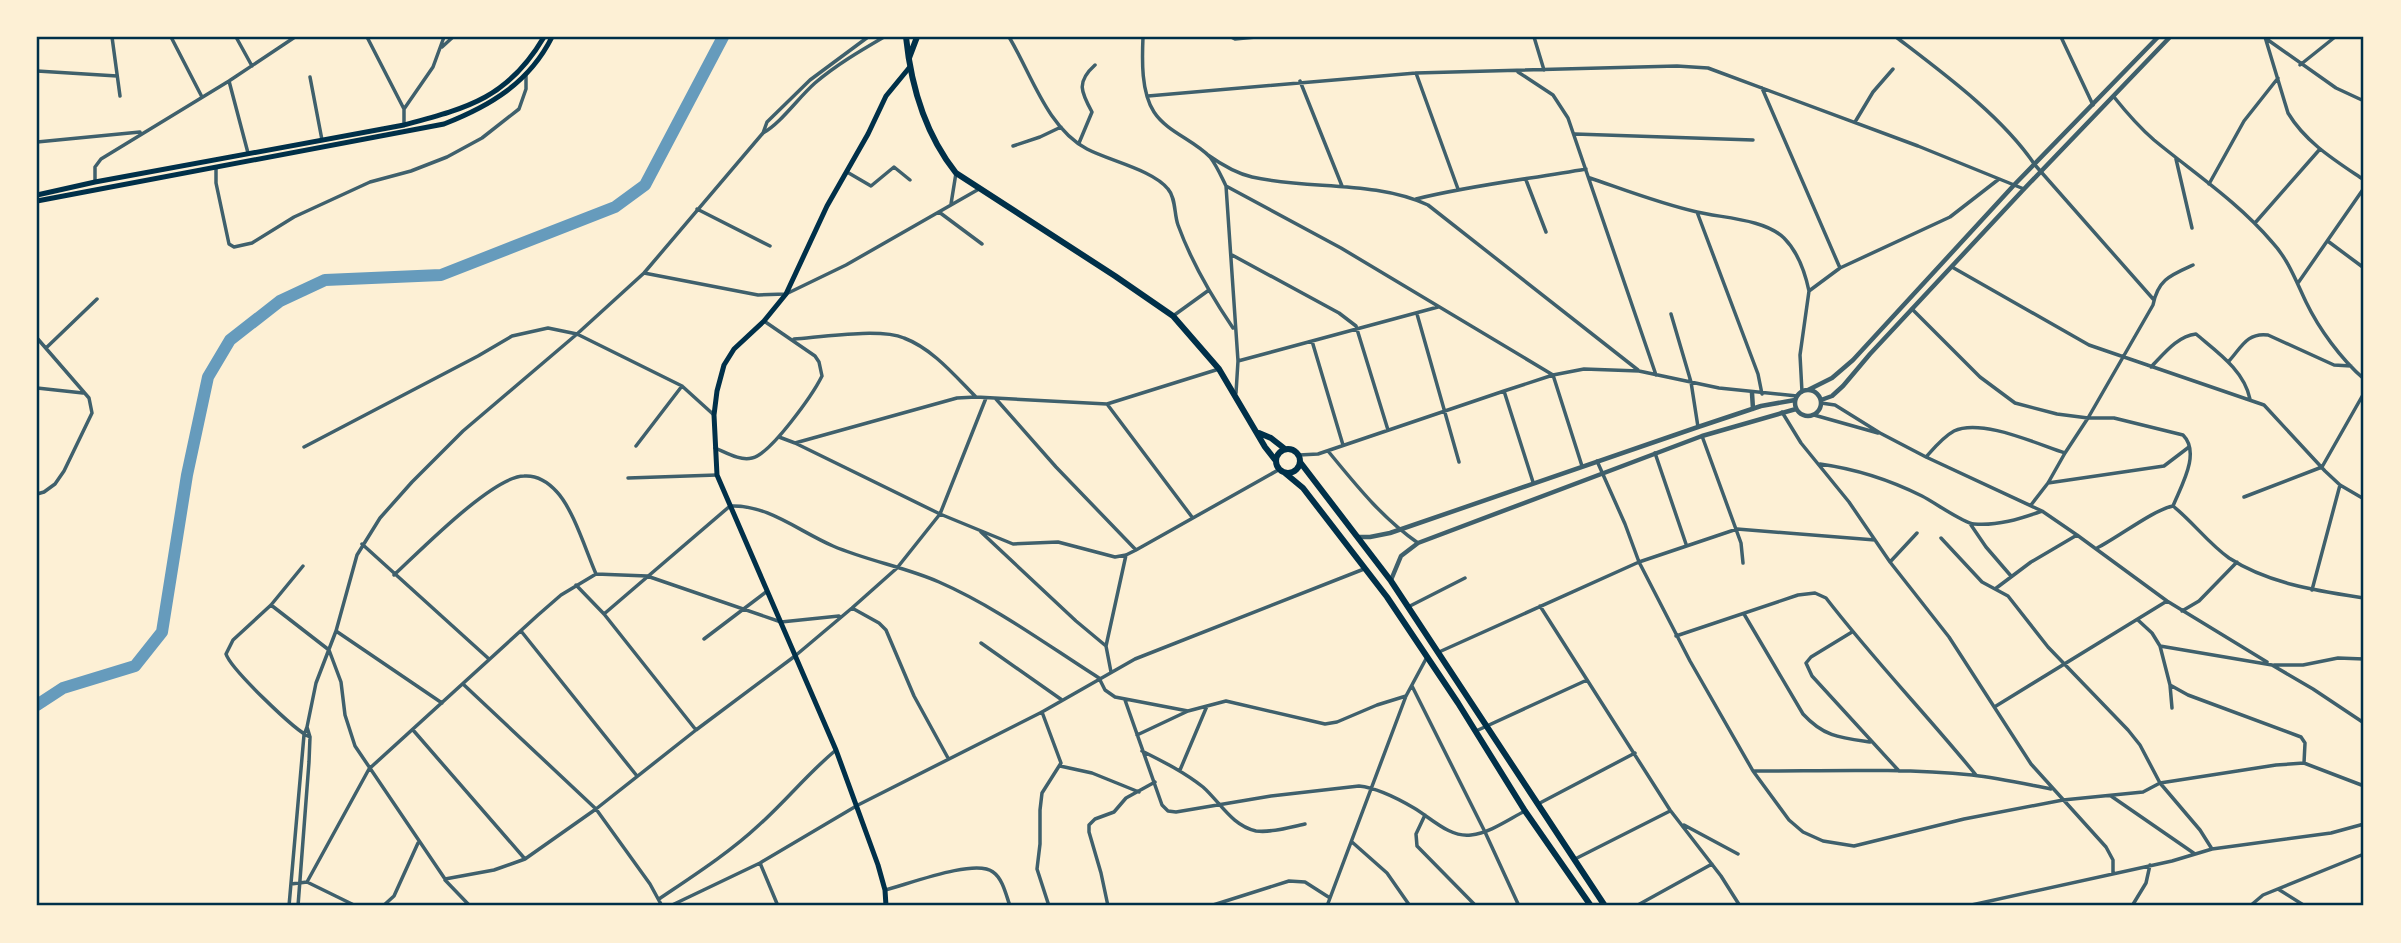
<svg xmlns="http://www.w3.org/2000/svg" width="2401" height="943" viewBox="0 0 2401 943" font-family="Signika,sans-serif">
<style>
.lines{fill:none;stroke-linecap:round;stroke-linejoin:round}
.river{stroke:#669bbc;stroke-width:12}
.minor{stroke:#3f606c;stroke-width:3.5}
.tertiary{stroke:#3f606c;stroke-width:4.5}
.secondary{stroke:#003049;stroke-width:5}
.primary{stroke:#003049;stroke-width:6}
.neatline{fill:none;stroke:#003049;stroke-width:2.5}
</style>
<rect width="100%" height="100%" fill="#fdf0d5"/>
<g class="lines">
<path class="river" d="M37,705L63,688L135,666L162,632L187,475L208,377L230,340L280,301L325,280L441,275L615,207L645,185L723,37"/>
<path class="minor" d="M112,37L120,96
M171,37L202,97
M236,37L252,66
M367,37L404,109V125
M1009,37C1031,73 1047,128 1087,149C1110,161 1153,170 1168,189C1176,198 1174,214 1178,225C1191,261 1212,297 1233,328
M1143,37C1142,60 1141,92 1154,112C1167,132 1194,140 1210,157C1217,166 1221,176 1226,186L1238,361L1236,393
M1231,37L1235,39L1256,37
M1534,37L1544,70
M1896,37C1943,73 2002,116 2035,165L2154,300
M2061,37L2093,105
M2265,37L2288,113C2306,143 2336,161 2364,180
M2268,40L2336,88L2364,101
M442,47L453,37
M2300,65L2335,37
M37,71L117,76
M1518,72L1553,95L1568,118L1656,375
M1416,73L1458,189
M310,77L322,140
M229,81L248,153
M1300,81L1342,186
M1762,88L1840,268
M1148,96L1416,73L1677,66L1708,68L1918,146L2024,189
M2114,97C2126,112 2139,127 2154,140C2194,173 2238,202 2272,242C2288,259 2296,281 2306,302C2319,329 2341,359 2364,379
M404,109L433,67L444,37
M1855,122L1873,92L1893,69
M763,133L767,122L810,80L868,37
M1575,134L1753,140
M37,142L140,132
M1079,143L1092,112C1081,92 1076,82 1095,65
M1013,146L1040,137L1061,127
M1208,155C1222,165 1235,173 1252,177C1309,190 1373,180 1428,205L1638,370
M2176,159L2192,228
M216,167V183L229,244L234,247L252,243L294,217L370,182L411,171L447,157L482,138L519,109L526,89V76
M847,172L871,186L894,167L910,180
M1590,178C1625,190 1661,204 1697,212C1722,218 1765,219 1784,238C1798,252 1805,272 1809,291
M1526,180L1546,232
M95,181V167L101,159L229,81L295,37
M2209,184L2244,121L2278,78
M1226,186L1341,248L1553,375L1582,466
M1416,199C1472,185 1530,179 1586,169
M951,204L956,173
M697,209L770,246
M939,212L982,244
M1697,212L1758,374L1762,394
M2255,223L2320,149
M2329,242L2364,268
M1232,255L1339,313L1356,326L1388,430
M1952,267L2089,345L2264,405L2325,471L2340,485L2364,499
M644,273L758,295L786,294L846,265L979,189
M2298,283L2364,188
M1912,309L1980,377L2015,403L2057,414L2088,418H2114L2183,435C2201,453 2181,486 2173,506
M1417,314L1459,462
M1671,314L1691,382L1698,427
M1173,316L1209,290
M37,338L89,398L92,413L64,471L55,484L44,492L37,494
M794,339C821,337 880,328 904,338C933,349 955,376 976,397
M1312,341L1343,445
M46,348L97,299
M1238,361L1438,307
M2229,361C2241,348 2247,332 2268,335L2334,365L2351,366
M2151,367C2163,355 2177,336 2196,334C2217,352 2244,370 2250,399
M37,388L83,393
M1504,391L1533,482
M1802,392L1800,355L1809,291L1840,268L1950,217L1999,179
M996,399L1056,467L1136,550
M1821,403L1835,405L1880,433L1926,457L2042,511L2077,535
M1107,404L1192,517
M1782,412L1801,443L1849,502L1890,562L1949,637L2031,764L2106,847L2113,860V873
M1814,415L1878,433
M1702,436L1741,543L1743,563
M779,437L795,443L940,514L1013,544L1058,542L1115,557L1126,555L1136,550L1280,469
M795,443L957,398L976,397L1107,404L1219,369
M636,446L682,386
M304,447L478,356L512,336L548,328L577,334L682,386L714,415
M715,448C727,453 740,461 752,458C771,454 813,394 822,376L819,362L815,356L764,321
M1328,451C1356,485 1382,518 1418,543
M1655,453L1686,544
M1299,455L1318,454L1504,391L1553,375L1584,369L1639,371L1719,388L1797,396
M1926,457C1934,448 1943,437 1954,431C1981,418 2037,444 2065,453
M1597,461L1625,524L1639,562L1690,661L1753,771L1789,820L1803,832L1823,841L1854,846L1964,819L2063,800L2143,792L2160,783L2140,745L2128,730L2048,647L2008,596L1982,582L1941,538
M1820,464C1856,469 1890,480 1922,496C1934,502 1963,523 1974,524C1997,526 2020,519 2042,511
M628,478L717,475
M2048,483L2164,466L2189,447
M2244,497L2322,467L2364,393
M2031,505L2048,483L2065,453L2088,418L2153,305C2158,279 2171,275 2193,265
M1971,525L1986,547L2011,576
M981,532L1076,621L1106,646
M362,544L489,659
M2097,548C2119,537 2153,510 2173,506C2193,522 2208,543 2229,558C2269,584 2319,591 2364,598
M1890,562L1917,533
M303,566L271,605L233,640L226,654C231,669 295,731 310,737
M394,575C419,552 493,476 524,476C537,475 549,483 557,492C573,509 586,551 596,574
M576,585L604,614L696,730
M1995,589L2031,562L2077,535L2167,601L2267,662
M2312,590L2340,485
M271,605L329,650L341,682L345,715L355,746L445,879L494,870L525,859L596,809L696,730L795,656L852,608L897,568L940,514L986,398
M1540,606L1670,810L1721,876L1740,906
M1408,607L1465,578
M852,608L879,623L886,630L914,696L948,758
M2182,611L2199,601L2237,562
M604,614L730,506C767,504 800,532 833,546C868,561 905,567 939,582C996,607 1047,645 1099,678L1105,690L1115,697L1188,711
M1744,614L1803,714C1824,737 1841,738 1870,742
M2139,621L2152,633L2160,646
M336,631L357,555L380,518L412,482L463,431L577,334L644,273L763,133C781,123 798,98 815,83C836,65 860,51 884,37
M521,631L637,776
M1852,632L1811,657L1806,663L1812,676L1899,771
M1676,636L1798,595L1815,593L1826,598C1873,659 1927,715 1976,775
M704,639L766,592
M981,643L1062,700
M1439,652L1639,562L1737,529L1875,540
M2274,665H2303L2338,658L2364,659
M1111,672L1106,646L1126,555
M463,684L596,809L650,884L662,906
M2170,685L2172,708
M1412,686L1485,832L1519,906
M1125,700L1162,805L1168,811L1176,812L1271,796L1359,786C1378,788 1397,798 1414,808C1431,818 1450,838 1471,835C1490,833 1509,819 1525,811
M1996,706L2167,601
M1042,712L1061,763L1042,793L1040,810V844L1037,869L1049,906
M413,730L525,859
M1476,731L1587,680
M1137,735L1188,711L1226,701L1325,724L1337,722L1377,705L1406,696
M1142,751C1164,762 1184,772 1203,787C1220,802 1232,826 1256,831C1272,833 1290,827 1305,824
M2304,763L2305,743L2301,737L2188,695L2170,685L2160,646L2272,665L2313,689L2364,723
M1060,766L1092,773L1139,792
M1180,770L1207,706
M1753,771C1826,771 1899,768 1972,775C1998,778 2025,784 2051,789
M2160,783L2276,765L2304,763L2364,786
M2160,783L2200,830L2212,849
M2111,796L2195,854
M1538,804L1635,753
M1425,815L1416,834L1417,846L1476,906
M1684,825L1738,854
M1352,842L1387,873L1410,906
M1575,859L1670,811
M760,863L778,906
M445,880L470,906
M307,882L369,769L538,615L561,595L596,574L647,576L781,622L839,616
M291,884L307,882L356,906
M2278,889L2305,906
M885,890C906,885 975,858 993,872C1003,879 1006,895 1010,906
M659,899C693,876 729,853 759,825C786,801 808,773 836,750
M289,906L304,735L307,727L316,683L336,631L442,703
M298,906L309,762L310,737L307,727
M383,906L394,896L418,843
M670,906L760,863L858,805L1042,712L1135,659L1364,569
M1108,906L1101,873L1089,832V825L1095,819L1114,812L1126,798L1155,782
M1210,906L1289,881L1305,882L1330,898
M1327,906L1406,696L1427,657
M1636,906L1712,864
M1967,906L2172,861L2212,849L2331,833L2364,824
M2132,906L2146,883L2150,865
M2250,906L2263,895L2364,854"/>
<path class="tertiary" d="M1808,390L1832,378L1853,360L2015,184L2158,37
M1795 403a13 13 0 1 1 26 0a13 13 0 1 1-26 0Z
M1752,393L1753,409
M1821,400L1832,396L1843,386L1870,354L2024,189L2170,37
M1358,537H1370L1390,533L1698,427L1761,406L1795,400
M1391,580L1401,556L1418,543L1702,436L1796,409"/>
<path class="secondary" d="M37,195L95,182L404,125C468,108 508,98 544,37
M37,201L444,124C490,106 529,83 552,37
M886,906L885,890L878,865L836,750L717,475L714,415L717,391L724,365L734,349L764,321L786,294L827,206L868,134L886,96L909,68"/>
<path class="primary" d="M906,37C911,86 925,134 956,173L1115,276L1173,316L1219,369L1265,447L1276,461
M909,58L917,37
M1259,433L1271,438L1285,449
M1276 461a12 12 0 1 1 24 0a12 12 0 1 1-24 0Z
M1300,462L1391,581L1605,906
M1285,473L1303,488L1387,597L1458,703L1525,811L1591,906"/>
</g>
<rect width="2401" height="943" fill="none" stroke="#fdf0d5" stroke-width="77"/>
<rect x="38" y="38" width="2324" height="866" class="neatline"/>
</svg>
